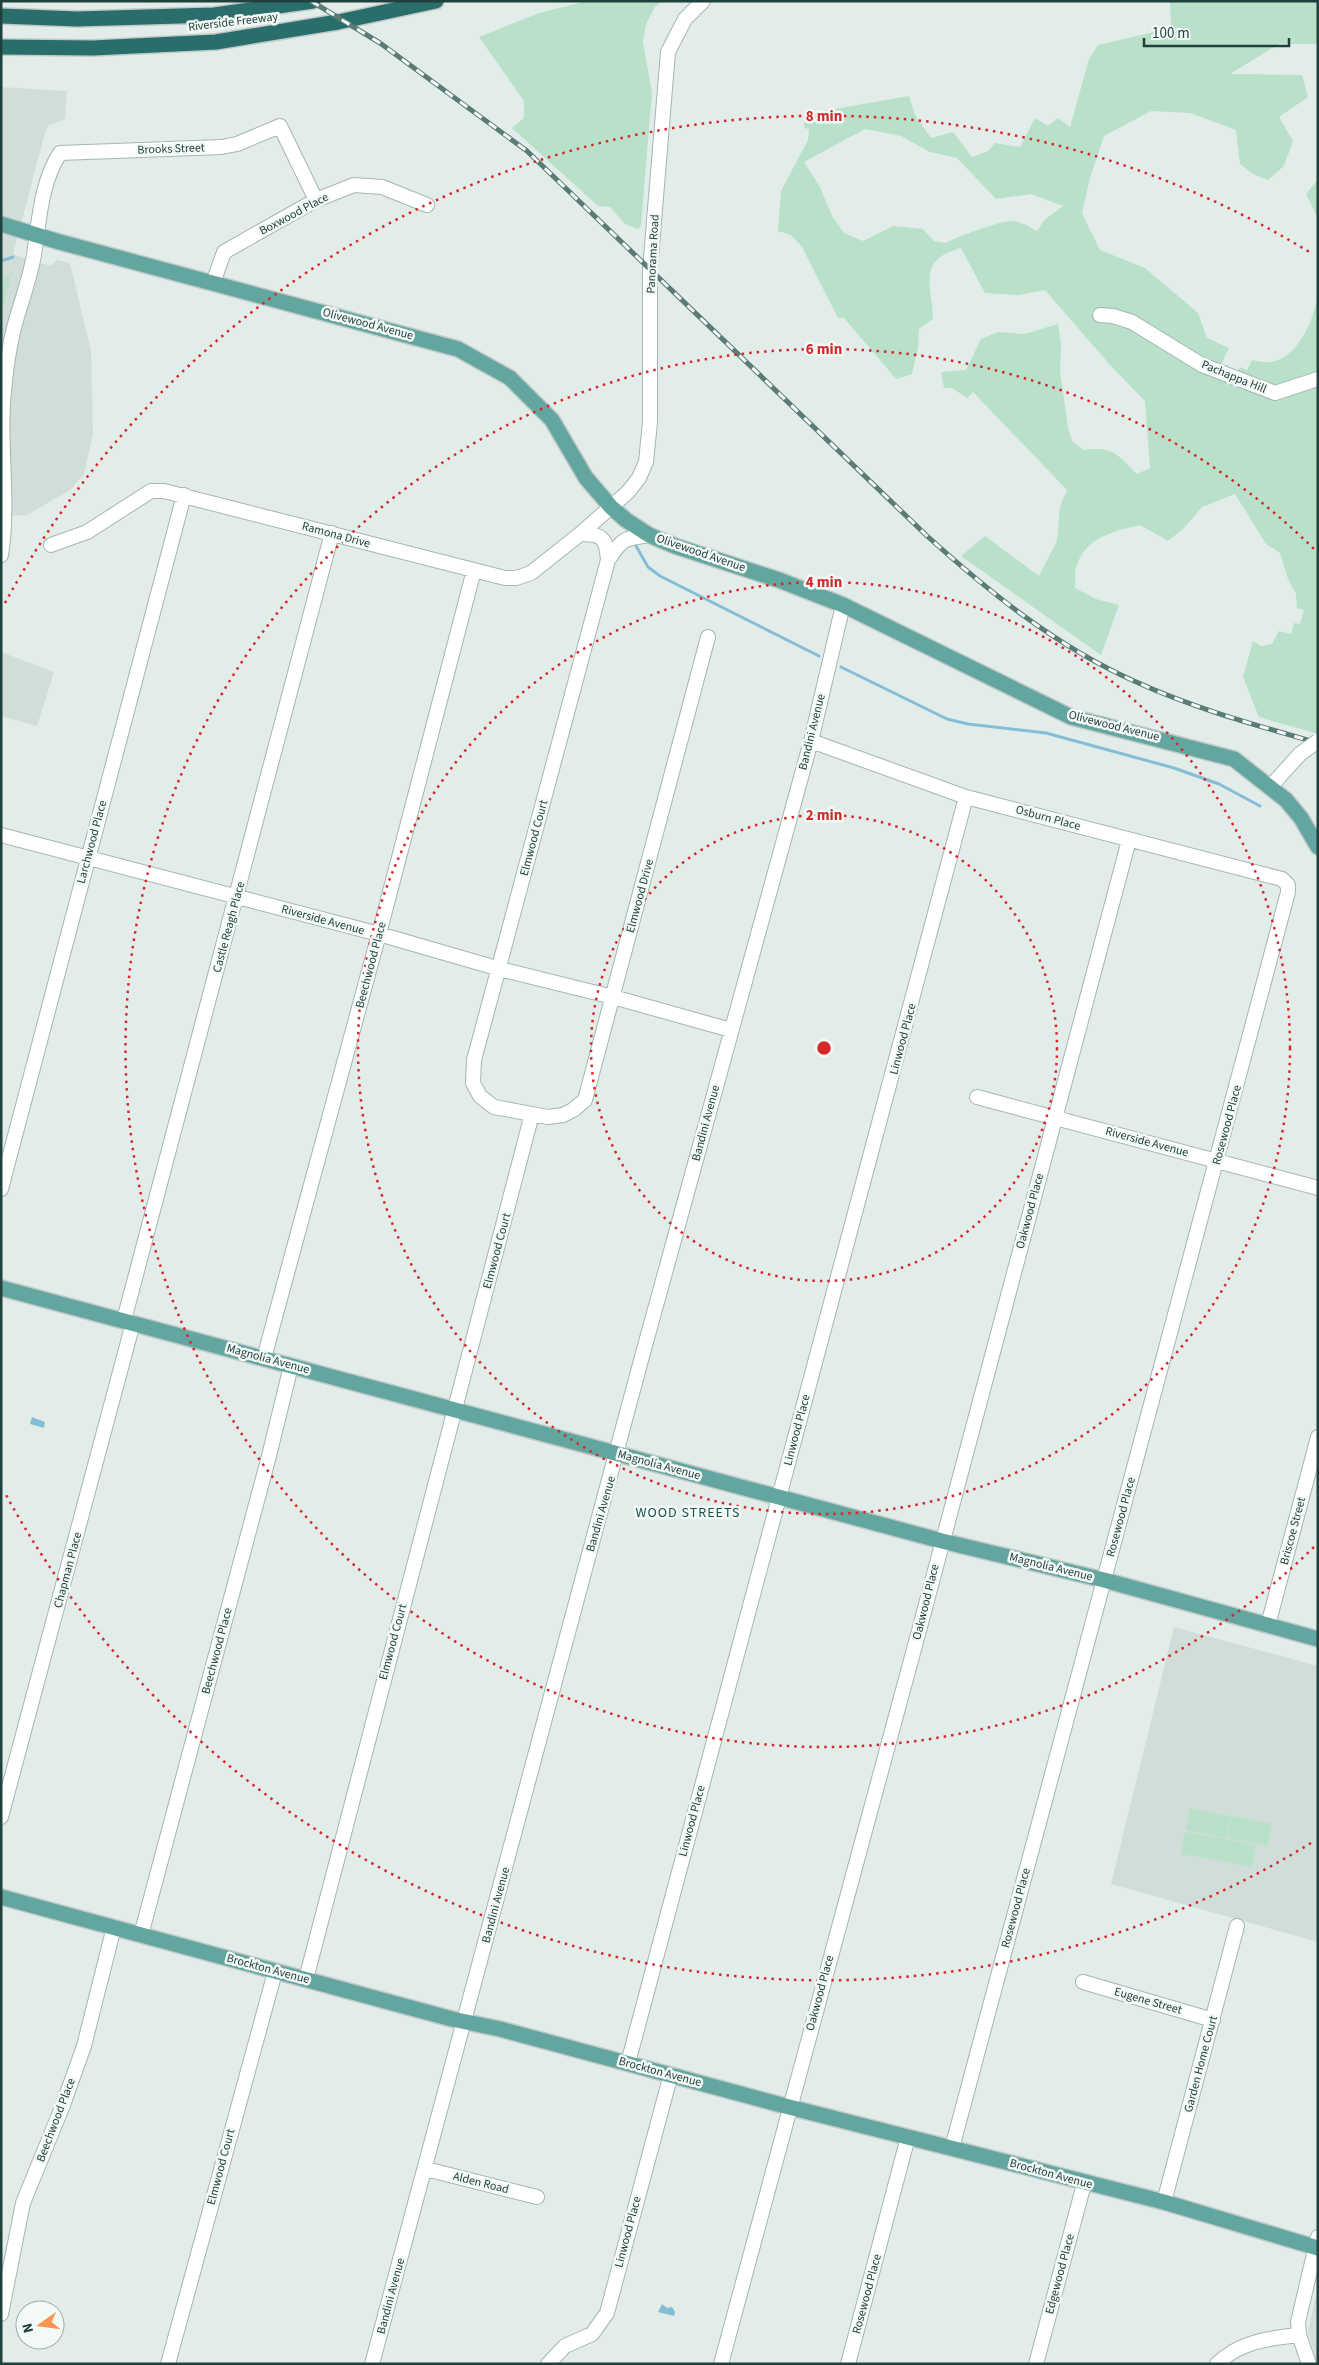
<svg xmlns="http://www.w3.org/2000/svg" width="1319" height="2365" viewBox="0 0 1319 2365" font-family="'Source Sans 3',sans-serif">
<style>
.built{fill:#d0ddd9}
.green{fill:#b9e0c9;fill-rule:evenodd}
.water{fill:#85bdd6}
.lines{fill:none;stroke-linecap:round;stroke-linejoin:round}
.stream{stroke:#85bdd6;stroke-width:3}
.minor-casing{stroke:#a4b6b2;stroke-width:16}
.major-casing{stroke:#c1cac8;stroke-width:18}
.highway-casing{stroke:#c1cac8;stroke-width:18}
.minor{stroke:#fff;stroke-width:14}
.major{stroke:#63a69f;stroke-width:15}
.highway{stroke:#2a6e6b;stroke-width:15}
.rail-casing{stroke:#5b7b77;stroke-width:5}
.rail{stroke:#f2f9f7;stroke-width:3;stroke-dasharray:9;stroke-linecap:butt}
.minor-bridge-casing{stroke:#a4b6b2;stroke-width:16;stroke-linecap:butt}
.minor-bridge{stroke:#fff;stroke-width:14}
.ring{fill:none;stroke:#d62828;stroke-width:2.5;stroke-dasharray:2.5 5}
.labels{text-anchor:middle;dominant-baseline:central;stroke-width:5;stroke-linejoin:round;paint-order:stroke}
.street-label{font-size:12px;fill:#20403c;stroke:#f2f9f7}
.neighbourhood-label{font-size:14px;letter-spacing:1px;fill:#1a534e;stroke:#f2f9f7}
.centre{fill:#d62828;stroke:#f2f9f7;stroke-width:2.5}
.ring-label{font-size:15px;text-anchor:middle;font-weight:bold;fill:#d62828;stroke:#f2f9f7;stroke-width:5;stroke-linejoin:round;paint-order:stroke}
</style>
<rect width="100%" height="100%" fill="#e2edea"/>
<path class="built" d="M1,87L67,91L65,119L48,126L45,133L13,254L50,266L57,260L70,263L91,351L93,434L84,474L70,490L27,515L1,516Z
M1,652L54,672L37,726L1,716Z
M1174,1627L1318,1666V1942L1111,1884Z
M1318,2287V2364H1317L1308,2331Z"/>
<path class="green" d="M587,1H663L655,7L646,24L643,42L652,93L641,225L638,229L625,224L610,207L598,206L512,128L524,118V101L479,37L539,13Z
M1170,1H1318V44H1279L1230,74L1302,75L1308,97L1279,117L1293,141L1284,166L1268,180L1253,174L1240,164L1236,130L1190,113L1151,111L1104,136L1090,178L1082,213L1100,250L1145,268L1198,313L1207,338L1229,348L1222,363L1237,371L1240,367L1247,370L1252,360C1258,361 1265,363 1272,362C1299,356 1314,319 1318,295V734L1259,717L1243,677L1253,641L1261,646L1272,644L1279,631L1291,634L1294,623L1300,624L1304,610L1297,608L1296,594L1288,579L1280,553L1266,544L1235,494L1202,507L1184,528L1168,541L1140,525C1115,531 1086,537 1077,565C1074,571 1076,581 1075,588L1096,599L1119,605L1101,655L961,556L985,536L1039,576L1057,541L1060,506L1067,490L973,392L967,398L952,388H944L941,372L966,370L981,339L998,332L1024,334L1058,324L1061,345L1060,371L1068,428L1072,441L1084,450C1113,446 1117,454 1137,474L1150,468L1145,401L1110,365L1045,290L1019,295L985,293L961,248C916,260 932,284 933,319L919,329L918,348L912,374L896,379L844,318H838L802,247L791,235L778,231L781,191L808,140L809,129L804,128L805,114L909,96L915,115L931,138L953,132L972,157L988,151L995,143L1020,147L1035,118L1048,126L1058,118L1070,127L1089,59L1098,45L1171,28ZM865,129L901,136L930,152L957,158L996,199L1031,194L1063,206L1044,220L1037,231C1030,227 1021,221 1011,221C999,221 957,237 946,243L934,241L923,229L893,226L863,241L844,233L832,216L820,187L804,162Z
M1318,179V219L1306,194Z
M12,272L1,312V282Z
M1190,1808L1230,1816L1226,1838L1186,1830Z
M1231,1816L1272,1824L1268,1846L1227,1838Z
M1185,1832L1226,1839L1222,1861L1181,1854Z
M1226,1839L1256,1845L1252,1867L1222,1861Z"/>
<path class="water" d="M32,1417L45,1422L44,1428L30,1424Z
M662,2304L667,2308L672,2307L675,2312L674,2316L658,2312Z"/>
<g class="lines">
<path class="stream" d="M1,261L13,257
M636,546L648,567L660,576L819,656
M841,667L947,719L968,724L1046,733L1174,768L1219,784L1260,806"/>
<g class="minor-casing">
<path id="minor" d="M213,283L224,252L316,200L354,185L382,187L427,205
M1100,315L1113,316L1132,322L1202,365L1275,393L1318,379
M580,534C603,534 606,538 608,560
M649,535C623,539 623,538 608,560L474,1060L473,1083L480,1096L494,1107L548,1117L563,1115L573,1110L585,1100L708,637
M51,545L87,532L151,491H164L505,578H516L531,573L580,534L628,492L639,478L646,462L650,422V270L668,52L685,19L703,1
M1,555C9,504 0,454 3,403C5,377 8,350 15,324C21,302 30,278 34,255C39,221 41,182 60,153L222,147L237,144L280,126L316,200
M811,741L966,797L1282,879L1288,885V892L952,2148
M1271,786L1300,754
M1,835L379,934L500,969L613,997L731,1030
M977,1097L1318,1188
M1,1189L184,495
M124,1320L332,533
M264,1358L379,934L474,570
M1268,1625L1318,1437
M1,1817L133,1323
M141,1935L269,1456L291,1366
M306,1979L532,1114
M1083,1982L1213,2020
M628,2063L966,797
M426,2169L537,2197
M1164,2202L1237,1926
M1,2314L23,2203L63,2105L84,2046L114,1927
M168,2364L275,1972
M372,2364L640,1364L811,741L843,605
M548,2364L565,2346L592,2334L607,2313L671,2074
M721,2364L920,1627L1129,840
M848,2364L908,2137
M1036,2364L1084,2184
M1217,2364C1239,2342 1269,2338 1299,2335
M1309,2364L1299,2335L1298,2322L1318,2237"/>
</g>
<g class="major-casing">
<path id="major" d="M1,224L56,241L428,341L458,349L510,378L552,420L586,478L611,507L626,520L649,535L675,546L779,580L843,605L1071,717L1234,759L1286,800L1301,818L1318,847
M1,1288L942,1541L1104,1580L1318,1639
M1,1897L452,2019L500,2029L789,2107L1164,2202L1318,2248"/>
</g>
<g class="highway-casing">
<path id="highway" d="M1,16L77,19L214,15L313,1
M1,47L93,48L216,42L338,22L436,1"/>
</g>
<use href="#minor" class="minor"/>
<use href="#major" class="major"/>
<use href="#highway" class="highway"/>
<g class="rail-casing">
<path id="rail" d="M311,1L380,43L527,151L926,535C989,592 1056,646 1134,681C1193,708 1255,725 1318,743"/>
</g>
<use href="#rail" class="rail"/>
<g class="minor-bridge-casing">
<path id="minor-bridge" d="M1300,754L1318,741"/>
</g>
<use href="#minor-bridge" class="minor-bridge"/>
</g>
<g class="ring">
<circle cx="824" cy="1048" r="233"/>
<circle cx="824" cy="1048" r="466"/>
<path d="M1314 1547A699 699 0 1 1 1314 549"/>
<path d="M1311 1843A932 932 0 0 1 5 1493M5 603A932 932 0 0 1 1311 253"/>
</g>
<g class="labels">
<g class="street-label">
<text transform="translate(233 22) rotate(-7)">Riverside Freeway</text>
<text transform="translate(171 149) rotate(-2)">Brooks Street</text>
<text transform="translate(294 214) rotate(-28)">Boxwood Place</text>
<text transform="translate(653 254) rotate(-87)">Panorama Road</text>
<text transform="translate(368 324) rotate(15)">Olivewood Avenue</text>
<text transform="translate(1234 377) rotate(22)">Pachappa Hill</text>
<text transform="translate(336 535) rotate(15)">Ramona Drive</text>
<text transform="translate(701 553) rotate(19)">Olivewood Avenue</text>
<text transform="translate(1114 726) rotate(14)">Olivewood Avenue</text>
<text transform="translate(812 732) rotate(-76)">Bandini Avenue</text>
<text transform="translate(1048 818) rotate(15)">Osburn Place</text>
<text transform="translate(534 838) rotate(-75)">Elmwood Court</text>
<text transform="translate(92 842) rotate(-75)">Larchwood Place</text>
<text transform="translate(640 896) rotate(-75)">Elmwood Drive</text>
<text transform="translate(323 920) rotate(15)">Riverside Avenue</text>
<text transform="translate(229 927) rotate(-75)">Castle Reagh Place</text>
<text transform="translate(371 965) rotate(-75)">Beechwood Place</text>
<text transform="translate(903 1039) rotate(-75)">Linwood Place</text>
<text transform="translate(706 1123) rotate(-75)">Bandini Avenue</text>
<text transform="translate(1227 1125) rotate(-75)">Rosewood Place</text>
<text transform="translate(1147 1142) rotate(15)">Riverside Avenue</text>
<text transform="translate(1030 1211) rotate(-75)">Oakwood Place</text>
<text transform="translate(497 1251) rotate(-75)">Elmwood Court</text>
<text transform="translate(268 1359) rotate(15)">Magnolia Avenue</text>
<text transform="translate(797 1430) rotate(-75)">Linwood Place</text>
<text transform="translate(659 1465) rotate(15)">Magnolia Avenue</text>
<text transform="translate(601 1514) rotate(-74)">Bandini Avenue</text>
<text transform="translate(1121 1517) rotate(-75)">Rosewood Place</text>
<text transform="translate(1293 1531) rotate(-75)">Briscoe Street</text>
<text transform="translate(1051 1567) rotate(14)">Magnolia Avenue</text>
<text transform="translate(68 1570) rotate(-75)">Chapman Place</text>
<text transform="translate(926 1602) rotate(-76)">Oakwood Place</text>
<text transform="translate(393 1642) rotate(-75)">Elmwood Court</text>
<text transform="translate(217 1651) rotate(-75)">Beechwood Place</text>
<text transform="translate(692 1821) rotate(-75)">Linwood Place</text>
<text transform="translate(496 1905) rotate(-75)">Bandini Avenue</text>
<text transform="translate(1016 1908) rotate(-75)">Rosewood Place</text>
<text transform="translate(268 1969) rotate(15)">Brockton Avenue</text>
<text transform="translate(820 1993) rotate(-75)">Oakwood Place</text>
<text transform="translate(1148 2001) rotate(16)">Eugene Street</text>
<text transform="translate(1201 2064) rotate(-75)">Garden Home Court</text>
<text transform="translate(660 2072) rotate(15)">Brockton Avenue</text>
<text transform="translate(56 2120) rotate(-69)">Beechwood Place</text>
<text transform="translate(221 2167) rotate(-75)">Elmwood Court</text>
<text transform="translate(1051 2174) rotate(15)">Brockton Avenue</text>
<text transform="translate(481 2183) rotate(14)">Alden Road</text>
<text transform="translate(628 2232) rotate(-75)">Linwood Place</text>
<text transform="translate(1060 2274) rotate(-75)">Edgewood Place</text>
<text transform="translate(867 2294) rotate(-75)">Rosewood Place</text>
<text transform="translate(391 2296) rotate(-75)">Bandini Avenue</text>
</g>
<g class="neighbourhood-label">
<text x="688" y="1513">WOOD STREETS</text>
</g>
</g>
<circle cx="824" cy="1048" r="8" class="centre"/>
<g class="ring-label">
<text x="824" y="121">8 min</text>
<text x="824" y="354">6 min</text>
<text x="824" y="587">4 min</text>
<text x="824" y="820">2 min</text>
</g>
<rect width="1319" height="2365" fill="none" stroke="#20403c" stroke-width="5"/>
<g transform="translate(40 2325) rotate(256)"><circle r="24" fill="#f2f9f7" stroke="#9eafac"/>
<path d="M0-4L9 19L0 12L-9 19Z" fill="#fc9550"/>
<text y="-8" font-size="14" font-weight="bold" text-anchor="middle" fill="#20403c">N</text>
</g>
<path d="M1144 38v8h145v-8" fill="none" stroke="#20403c" stroke-width="2.5"/>
<text x="1152" y="38" font-size="15" fill="#20403c" stroke="#f2f9f7" stroke-width="4" paint-order="stroke">100 m</text>
</svg>
